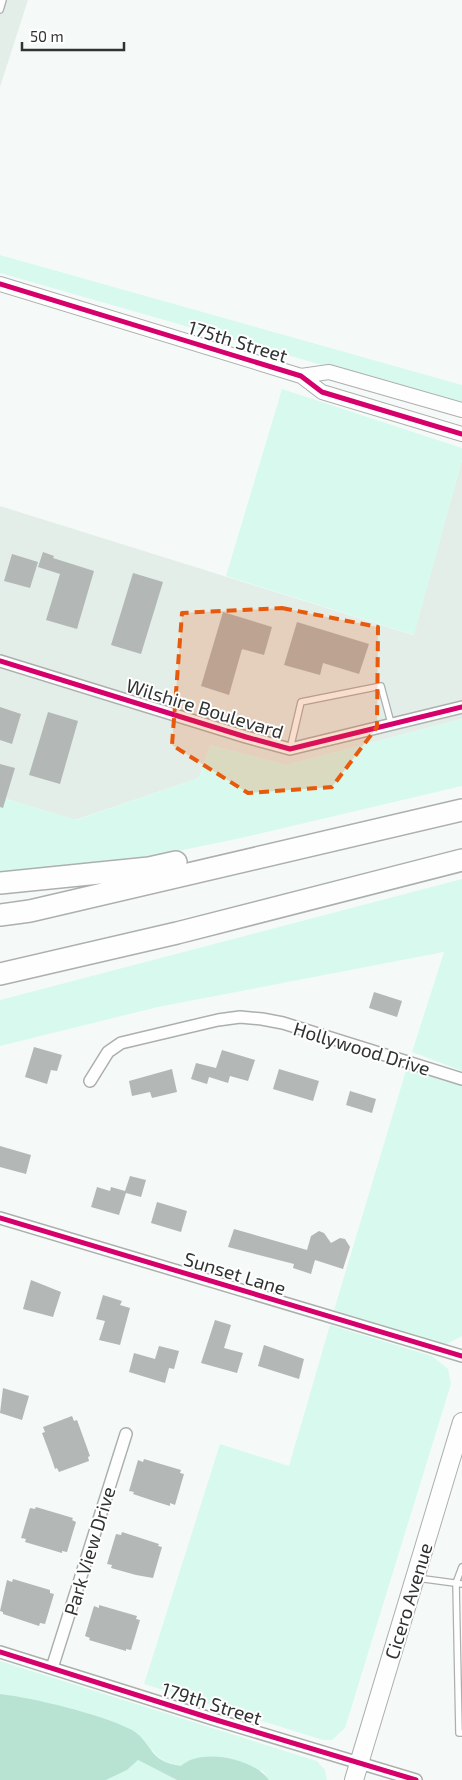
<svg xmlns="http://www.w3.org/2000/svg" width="462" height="1780" viewBox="0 0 462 1780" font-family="'Exo 2',sans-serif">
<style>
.built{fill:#e4eee9}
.green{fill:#d8faee}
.water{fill:#b8e3d3}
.building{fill:#b3b7b5}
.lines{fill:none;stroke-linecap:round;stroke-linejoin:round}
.service-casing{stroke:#acafae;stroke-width:8}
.minor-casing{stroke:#acafae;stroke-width:14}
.tertiary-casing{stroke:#acafae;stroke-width:16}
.primary-casing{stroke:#acafae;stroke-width:20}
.motorway-casing{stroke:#acafae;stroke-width:24}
.service{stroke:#fefefe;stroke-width:5.5}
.minor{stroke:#fefefe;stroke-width:11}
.tertiary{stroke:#fefefe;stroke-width:14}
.primary{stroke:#fefefe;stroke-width:18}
.motorway{stroke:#fefefe;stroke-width:21}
.cycleway-casing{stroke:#fff;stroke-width:8}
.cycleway{stroke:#d6006c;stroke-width:5}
.marked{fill:#e8590c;fill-opacity:0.2;stroke:#e8590c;stroke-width:4;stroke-dasharray:10 6;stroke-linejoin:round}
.labels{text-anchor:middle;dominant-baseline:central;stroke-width:4;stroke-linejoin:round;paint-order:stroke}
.street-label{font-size:19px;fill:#303332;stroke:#fff}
</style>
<rect width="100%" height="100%" fill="#f5faf8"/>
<path class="built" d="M0,0H28L0,87Z
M462,460V719L286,765L210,745L199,778L75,820L0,797V506L413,635Z"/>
<path class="green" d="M0,255L462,385V405L0,273Z
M282,389L462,448V460L414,635L226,576Z
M462,719V786L241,838L159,855L0,872V797L76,820L199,778L210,745L286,765Z
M462,879V1071L412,1052L444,952L158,1007L0,1046V1000Z
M407,1067L462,1085V1336L445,1345L334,1310Z
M330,1325L432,1356L448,1369L451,1384L345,1728L332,1740H323L144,1684L220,1444L289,1466Z
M0,1661L317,1761L325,1770L327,1780H269L263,1771L181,1766C170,1764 160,1761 153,1751L52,1705L0,1694Z
M138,1760L177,1780H106L127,1770Z"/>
<path class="water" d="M0,1694C34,1698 100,1714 130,1729C146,1737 149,1752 160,1759C166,1763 174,1765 181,1766C201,1747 255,1759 269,1780H177L138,1760L127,1770L106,1780H0Z"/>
<path class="building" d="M43,552L54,556L53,558L94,571L77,629L46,620L60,574L38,567Z
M12,554L38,562L30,588L4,581Z
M133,573L163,582L141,654L111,645Z
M223,612L272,627L264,655L242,649L229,695L201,686Z
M297,622L369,644L359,674L323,663L320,675L284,665Z
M0,707L21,714L12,744L0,740Z
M48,712L78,721L60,784L29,775Z
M0,764L15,768L3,808L0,807Z
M374,992L402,1001L397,1017L369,1008Z
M34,1047L62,1055L57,1071L51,1070L47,1084L25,1077Z
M222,1050L255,1060L248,1081L230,1076L228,1083L209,1077L207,1084L191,1079L196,1063L216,1068Z
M172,1069L177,1092L152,1098L150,1092L132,1096L129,1081Z
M279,1069L319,1081L313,1101L273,1089Z
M350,1091L376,1099L372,1113L346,1105Z
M0,1146L31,1155L26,1174L0,1167Z
M130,1176L146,1180L141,1197L126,1193L119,1215L91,1207L97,1187L110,1191L111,1187L125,1191Z
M157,1202L187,1211L181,1232L151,1223Z
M234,1229L307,1250L311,1236L319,1231L324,1233L331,1243L340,1238L345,1239L350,1247L343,1269L315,1260L311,1274L293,1268L294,1264L228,1247Z
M31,1280L61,1292L53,1317L23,1309Z
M103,1295L122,1301L120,1305L130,1308L120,1345L99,1340L105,1321L96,1319Z
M215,1320L231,1325L224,1348L243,1353L237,1373L201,1363Z
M264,1345L304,1359L299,1379L258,1366Z
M159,1346L179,1351L174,1369L169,1368L165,1383L129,1372L134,1353L155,1359Z
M3,1388L29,1396L22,1420L0,1413Z
M72,1416L74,1421L77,1420L90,1456L88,1457L89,1461L59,1472L57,1468L55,1469L51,1457L42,1433L45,1432L43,1427Z
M144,1459L181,1470L180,1473L184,1474L175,1505L170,1503V1506L157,1502L133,1494L134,1492L129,1491L138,1460L143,1462Z
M36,1507L73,1518L72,1520L76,1522L67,1552L62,1551V1553L25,1542L26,1539L21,1538L30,1508L35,1509Z
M122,1532L159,1544L158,1546L162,1547L153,1578L136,1575L111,1568L112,1565L107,1564L116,1534L121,1535Z
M13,1579L50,1590V1593L54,1594L45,1624L40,1623L39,1626L3,1614V1612L0,1611L7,1580L12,1582Z
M99,1605L137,1616L136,1619L140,1620L131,1650L126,1649V1651L89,1640L90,1638L85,1636L94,1606L99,1608Z"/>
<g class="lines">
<g class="service-casing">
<path id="service" d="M0,10L3,0
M290,749L301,702L381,686L391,723
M462,1567L456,1583L459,1733H462
M417,1578L462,1584"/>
</g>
<g class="minor-casing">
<path id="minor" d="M0,661L246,737L290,749L462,707
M90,1081L108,1052L121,1043L218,1020L240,1017L262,1019L283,1023L462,1079
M0,1218L462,1356
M0,1652L213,1719L416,1780
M52,1668L126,1434"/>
</g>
<g class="tertiary-casing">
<path id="tertiary" d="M0,284L301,376L322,392L462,434
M301,376L329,372L462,410"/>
</g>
<g class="primary-casing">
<path id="primary" d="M354,1780L462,1422"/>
</g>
<g class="motorway-casing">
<path id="motorway" d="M0,883L149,868L176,862
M0,915L30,911L462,810
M0,974L177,933L462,860"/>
</g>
<use href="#service" class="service"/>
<use href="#minor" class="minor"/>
<use href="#tertiary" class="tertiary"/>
<use href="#primary" class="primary"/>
<use href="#motorway" class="motorway"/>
<g class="cycleway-casing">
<path id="cycleway" d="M0,284L301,376L322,392L462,434
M0,661L246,737L290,749L462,707
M0,1218L462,1356
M0,1652L213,1719L416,1780"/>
</g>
<use href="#cycleway" class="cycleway"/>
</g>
<path class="marked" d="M282,608L378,627L377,727L332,787L248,793L172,745L182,613Z"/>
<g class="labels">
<g class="street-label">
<text transform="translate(238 341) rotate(17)">175th Street</text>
<text transform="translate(205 708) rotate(17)">Wilshire Boulevard</text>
<text transform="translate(362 1048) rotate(17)">Hollywood Drive</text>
<text transform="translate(235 1273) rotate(17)">Sunset Lane</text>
<text transform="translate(89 1551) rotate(-73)">Park View Drive</text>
<text transform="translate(408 1601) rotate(-73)">Cicero Avenue</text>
<text transform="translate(212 1703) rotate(17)">179th Street</text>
</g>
</g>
<path d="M22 42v8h102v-8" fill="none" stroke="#303332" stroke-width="2.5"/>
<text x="30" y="42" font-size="15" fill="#303332" stroke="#ffffff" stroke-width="4" paint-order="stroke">50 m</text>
</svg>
